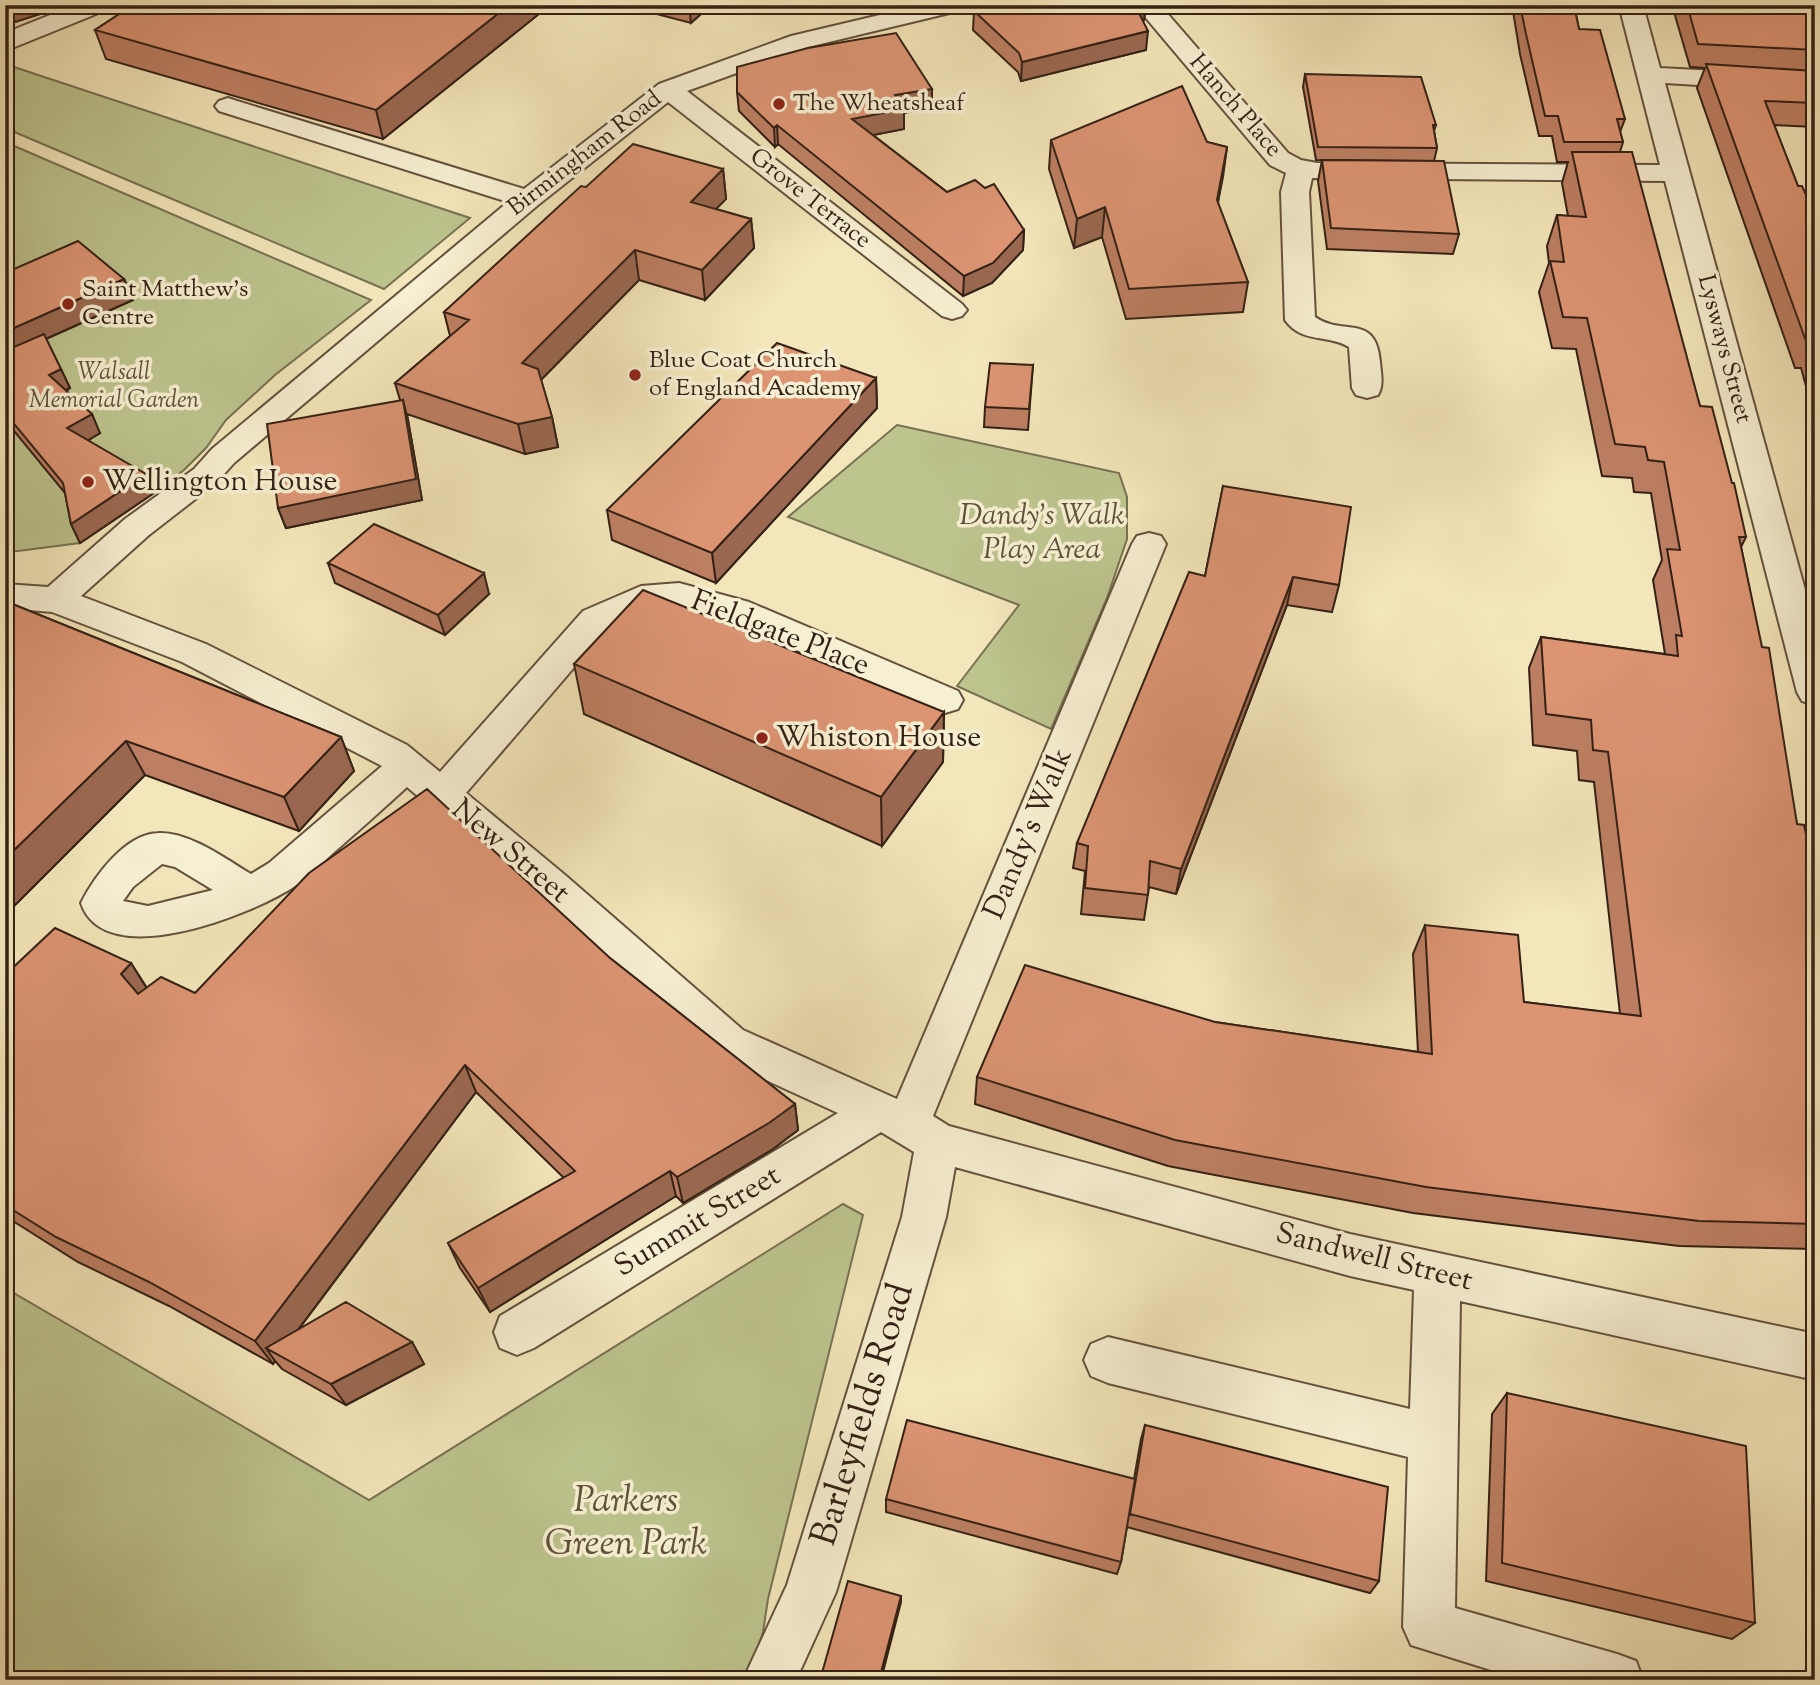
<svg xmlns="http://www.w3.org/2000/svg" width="1820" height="1685" viewBox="0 0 1820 1685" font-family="'Sorts Mill Goudy',serif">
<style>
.green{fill:#bdc48e;stroke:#787252;stroke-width:2}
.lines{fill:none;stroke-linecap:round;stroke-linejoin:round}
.minor-casing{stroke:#64523e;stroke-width:4}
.minor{fill:#f7efd2;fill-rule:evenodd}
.wall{fill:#bd7f63;stroke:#342115;stroke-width:2}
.shaded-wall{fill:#9a6850;stroke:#342115;stroke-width:2}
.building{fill:#dc9473;stroke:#342115;stroke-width:2}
.poi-dot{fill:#8f2418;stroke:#f7efd2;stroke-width:2.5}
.labels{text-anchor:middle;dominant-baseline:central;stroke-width:7;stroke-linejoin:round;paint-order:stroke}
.far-poi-label{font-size:24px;fill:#342115;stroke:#f7efd2;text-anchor:start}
.far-street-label{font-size:24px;fill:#342115;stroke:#f7efd2}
.far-park-label{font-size:24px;font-style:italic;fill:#5d5239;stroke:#f7efd2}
.poi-label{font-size:30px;fill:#342115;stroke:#f7efd2;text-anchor:start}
.park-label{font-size:30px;font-style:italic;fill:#5d5239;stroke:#f7efd2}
.street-label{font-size:30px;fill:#342115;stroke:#f7efd2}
.near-street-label{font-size:37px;fill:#342115;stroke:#f7efd2}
.near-park-label{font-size:37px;font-style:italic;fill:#5d5239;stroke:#f7efd2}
</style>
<rect width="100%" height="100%" fill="#f3e6ba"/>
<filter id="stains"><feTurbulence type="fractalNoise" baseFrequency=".00286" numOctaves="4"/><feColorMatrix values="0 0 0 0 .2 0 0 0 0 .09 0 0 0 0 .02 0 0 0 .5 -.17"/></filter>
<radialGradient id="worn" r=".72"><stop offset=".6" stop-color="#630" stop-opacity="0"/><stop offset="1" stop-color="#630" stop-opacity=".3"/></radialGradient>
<path class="green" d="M5,64L470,218L384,289L5,128Z
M5,142L371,300L275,375L226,420L206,448L184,470L154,493L80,543L10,552L5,551Z
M897,425L1119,473L1127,497V539L1107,598L1051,729L957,686L1019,605L788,517Z
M843,1204L863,1215L768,1599L763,1632L748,1680H5V1288L369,1500Z"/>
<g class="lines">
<g class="minor-casing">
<path id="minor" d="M75,5H110L106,10L5,51V33Z
M922,5H966L962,10L808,47L687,91L962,304L967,310L962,316L952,319L942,316L668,102L538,205L234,463L216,483L149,535L81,596L206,644L407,745L440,772L583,611L641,586L679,583L749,602L958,691L963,700L958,709L945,713L726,620L679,607L647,610L607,629L466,793L565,875L743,1030L897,1099L1132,544L1137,536L1149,533L1161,536L1166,544L933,1116L949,1126L1350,1234L1815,1334V1380L1460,1301L1455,1608L1617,1654L1636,1661L1643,1680H1523L1411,1645L1403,1627L1408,1457L1108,1383L1091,1376L1084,1360L1091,1344L1108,1337L1410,1409L1414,1290L1350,1276L955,1167L946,1217L836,1592L796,1680H743L787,1585L902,1217L914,1152L881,1132L534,1348L517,1355L500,1348L494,1332L500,1316L838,1113L713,1056L537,897L407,787C382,810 357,832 332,854C320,865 308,877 295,886C254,914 104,974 81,903C94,877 125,834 158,833C188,831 226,859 251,874L269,863L382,766L182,662L52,612L5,608V584L48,587L125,519L194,469L212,449L508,202L219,111L215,106L219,101L228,98L237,101L524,189L659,84L791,36ZM162,864L175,867L213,890L148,906L123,901L133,887Z
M1135,5H1160L1288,153L1301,160L1317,163L1660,165L1619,5H1643L1660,68L1815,76V92L1665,83L1815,626V705L1802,701L1797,692L1665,181L1312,178L1309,192L1315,317C1343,337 1376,312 1380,362C1381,374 1384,385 1378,395L1367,398L1356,395L1352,388L1349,347C1328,334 1302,344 1285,320L1281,192L1286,173L1270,165Z"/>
</g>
<use href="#minor" class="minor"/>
</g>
<path class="wall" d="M5,5H68L15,22L5,20Z
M133,5H550L383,139L106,59L95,30Z
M622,5H711L691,23Z
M998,5H1146L1144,20H1143L1146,50L1021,81L1018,72L973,30L974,11Z
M1163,5H1206L1171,13Z
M1512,5H1574L1579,29L1625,119L1620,132L1623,142L1620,152L1700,406L1746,537L1741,547L1797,824L1815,876V1249L1679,1246L1413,1213L1168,1166L975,1104L977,1077L1215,1022L1418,1052L1413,954L1425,925L1524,1002L1620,1014L1594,782L1579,780L1577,751L1533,745L1529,668L1541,637L1665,654L1653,580L1662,560L1651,493L1634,492L1632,478L1602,476L1576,349L1552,348L1539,292L1549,263L1547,246L1557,215L1568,216L1562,183L1568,162H1557L1552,136H1539L1520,54Z
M1672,5H1815V127L1774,125L1798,186L1815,215V419L1801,368H1795L1697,88L1705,68L1690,67Z
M1305,74L1436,125L1434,131L1437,148L1434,161L1316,160L1303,87Z
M932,89V108L904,113V129L873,135L947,192L1024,230L1023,250L992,283L963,296L778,144L775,147L739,111L737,92Z
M1051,140L1207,142L1227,147L1218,203L1248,282L1243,312L1126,319L1102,237L1074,248L1049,169Z
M1322,160L1459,234L1453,254L1327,249L1318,181Z
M723,169L726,199L716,209L751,219L754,248L705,300L639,280L541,380L552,417L558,447L525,454L407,414L422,500L286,528L278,508L400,400L395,383L450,336L444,312L586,187Z
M5,273L124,279L133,300L46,339L70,388L66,391L100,433L88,440L154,493L80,543L71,524L65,493L5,420Z
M1033,365L1028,430L984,427L985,407Z
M876,378L877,408L716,583L612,540L607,510Z
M1223,486L1339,585L1332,612L1287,605L1176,894L1149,887L1144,920L1081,914L1085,871L1073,868L1077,843L1205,576Z
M328,563L489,594L445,635L335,583Z
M5,601L341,737L354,771L299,831L145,775L5,915Z
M574,664L944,712L943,762L882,846L584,714Z
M610,958L795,1104L798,1130L773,1149L683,1203L676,1196L490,1312L460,1268L448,1243L564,1178L476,1092L299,1329L412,1342L424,1364L346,1405L282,1369L275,1361L273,1364L169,1306L78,1262L5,1216V975L131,963L147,988L195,993Z
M1507,1393L1755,1623L1732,1639L1486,1581L1492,1414Z
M1145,1425L1379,1581L1370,1593L1127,1527L1121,1562L1117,1574L886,1512V1499L1134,1479L1141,1439Z"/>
<path class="shaded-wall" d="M8,5H68L15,22Z
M509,5H550L383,139L376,110Z
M689,5H711L691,23Z
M1134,5H1146L1144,20L1133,22Z
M1172,5H1206L1171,13Z
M1148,31L1146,50L1021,81L1022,62Z
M932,89V108L904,113V129L853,139L852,119L895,95Z
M777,125L778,144L775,147L774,128Z
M1227,147L1223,177L1212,230L1217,200Z
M723,169L726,199L694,231L691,202Z
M1105,207L1102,237L1074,248L1077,219Z
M751,219L754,248L705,300L702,270Z
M1024,230L1023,250L992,283L963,296L964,276Z
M635,250L639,280L528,393L522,363Z
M124,279L133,300L5,357V332Z
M61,369L70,388L58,394L49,375Z
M876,378L877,408L716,583L712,553Z
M403,400L408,420L422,500L286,528L278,508Z
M92,414L100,433L77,447L67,428Z
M552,417L558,447L525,454L518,424Z
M146,474L154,493L80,543L71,524Z
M484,573L489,594L445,635L438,615Z
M1293,577L1287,605L1176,894L1181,869Z
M944,712L943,762L882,846L881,797Z
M341,737L354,771L299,831L284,797Z
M126,741L145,775L5,915V859Z
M131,963L149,992L139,1002L121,974Z
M465,1065L476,1092L279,1355L266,1348L275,1361L273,1364L255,1341Z
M795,1104L798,1130L773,1149L683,1203L677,1177Z
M670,1171L676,1196L490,1312L478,1288Z
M412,1342L424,1364L346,1405L331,1384Z
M901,1596V1602L881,1680H879Z"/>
<path class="building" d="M133,5H509L376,110L95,30Z
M998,5H1135L1148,31L1022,62L1019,53L974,11Z
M1520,5H1574L1579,29L1600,30L1625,119H1617L1623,142H1564L1558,116H1545L1526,34Z
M1687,5H1815V50L1698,44Z
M896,33L932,89L895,95L904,109L852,119L947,192L975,180L985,188L994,184L1024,230L993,263L964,276L777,125L774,128L737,92V67L808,48Z
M1706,64L1815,71V103L1765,101L1798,186H1802L1815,215V353L1812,344H1807Z
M1305,74L1421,77L1436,125H1433L1437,148L1318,147Z
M1182,86L1207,142L1227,147L1217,200L1248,282L1129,289L1105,207L1077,219L1051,140Z
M633,144L723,169L691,202L751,219L702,270L635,250L522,363L538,369L552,417L518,424L395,383L469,320L444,312L581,186L586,187Z
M1572,152H1632L1700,406L1712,407L1732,483H1734L1746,537H1739L1762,647L1769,648L1797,824L1804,825L1815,876V1224L1699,1221L1426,1187L1175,1140L977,1077L1025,965L1215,1022L1432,1054L1425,925L1518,935L1524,1002L1641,1016L1608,752L1593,750L1591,720L1546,714L1541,637L1678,656L1676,635L1682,636L1667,549L1680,550L1664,462L1648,460L1645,447L1615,444L1587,318L1563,317L1550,261L1564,262L1557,215L1586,217Z
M1322,160L1444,161L1459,234L1331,228Z
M78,241L124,279L5,332V273Z
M44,334L61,369L49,375L92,414L67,428L146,474L71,524L63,483L5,413V346L7,345L12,348Z
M777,343L876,378L712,553L607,510Z
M990,363L1033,365L1029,409L985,407Z
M403,400L416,479L278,508L267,424Z
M1223,486L1351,507L1339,585L1293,577L1181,869L1150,861L1148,895L1085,888L1088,846L1077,843L1189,572L1205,576Z
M374,524L484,573L438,615L328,563Z
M643,590L944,712L881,797L574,664Z
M5,601L341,737L284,797L126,741L5,859Z
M427,789L610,958L795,1104L769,1123L677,1177L670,1171L478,1288L448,1243L575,1171L465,1065L255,1341L149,1282L56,1237L5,1205V975L55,928L131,963L121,974L138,994L161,977L195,993L309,873Z
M346,1302L412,1342L331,1384L266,1348Z
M1507,1393L1746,1446L1755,1623L1502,1563Z
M907,1420L1135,1479L1121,1562L886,1499Z
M1145,1425L1388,1487L1379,1581L1130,1514Z
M848,1581L901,1596L879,1680H820Z"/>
<g class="poi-dot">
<circle cx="779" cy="104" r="7"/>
<circle cx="68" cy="304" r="7"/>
<circle cx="635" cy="375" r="7"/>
<circle cx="88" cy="482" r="7"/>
<circle cx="762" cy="738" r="7"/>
</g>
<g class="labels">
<g class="far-poi-label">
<text x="793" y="104">The Wheatsheaf</text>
<text x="82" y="290">Saint Matthew's<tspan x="82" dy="28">Centre</tspan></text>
<text x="649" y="361">Blue Coat Church<tspan x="649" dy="28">of England Academy</tspan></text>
</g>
<g class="far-street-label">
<text transform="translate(1235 106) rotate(49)">Hanch Place</text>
<text transform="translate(585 154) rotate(-38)">Birmingham Road</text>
<text transform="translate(810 199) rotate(38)">Grove Terrace</text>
<text transform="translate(1724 349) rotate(75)">Lysways Street</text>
</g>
<g class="far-park-label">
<text x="114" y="373">Walsall<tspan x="114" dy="28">Memorial Garden</tspan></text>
</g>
<g class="poi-label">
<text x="102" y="482">Wellington House</text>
<text x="776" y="738">Whiston House</text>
</g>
<g class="park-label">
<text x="1042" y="516">Dandy’s Walk<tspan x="1042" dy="34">Play Area</tspan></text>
</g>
<g class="street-label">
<text transform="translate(780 634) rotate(21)">Fieldgate Place</text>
<text transform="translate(1029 834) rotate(-67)">Dandy's Walk</text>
<text transform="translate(510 852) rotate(40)">New Street</text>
<text transform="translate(698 1222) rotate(-31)">Summit Street</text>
<text transform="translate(1374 1258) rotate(14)">Sandwell Street</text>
</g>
<g class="near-street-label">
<text transform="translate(864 1415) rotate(-73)">Barleyfields Road</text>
</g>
<g class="near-park-label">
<text x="626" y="1502">Parkers<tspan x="626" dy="43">Green Park</tspan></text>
</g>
</g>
<rect width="1820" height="1685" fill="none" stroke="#f3e6ba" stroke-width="28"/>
<rect x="7" y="7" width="1806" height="1671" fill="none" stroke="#342115" stroke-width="3.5"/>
<rect x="14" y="14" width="1792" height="1657" fill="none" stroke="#342115" stroke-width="2"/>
<rect width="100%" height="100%" filter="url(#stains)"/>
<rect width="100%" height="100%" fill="url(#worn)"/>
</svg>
